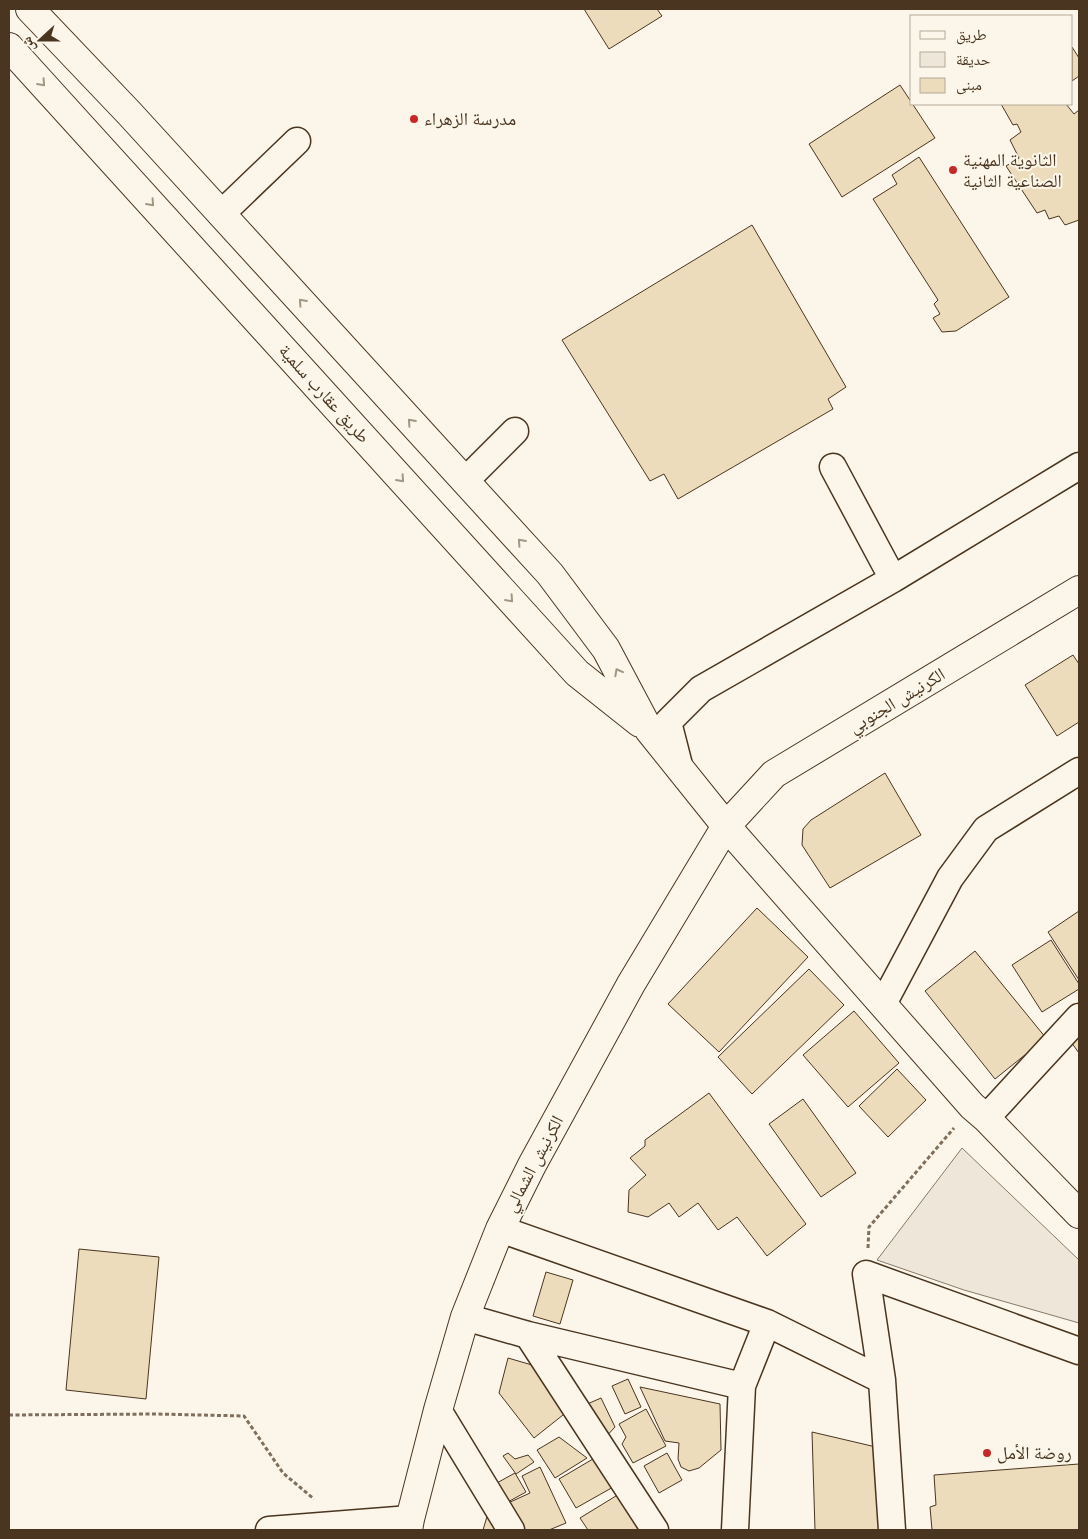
<svg xmlns="http://www.w3.org/2000/svg" width="1088" height="1539" viewBox="0 0 1088 1539" font-family="Spectral,'Noto Naskh Arabic',serif">
<style>
.green{fill:#ede6d9;stroke:#887966}
.building{fill:#ecdcbc;stroke:#4a3520}
.lines{fill:none;stroke-linecap:round;stroke-linejoin:round}
.street-casing{stroke:#4a3520;stroke-width:29}
.secondary-casing{stroke:#4a3520;stroke-width:30}
.path{stroke:#7f6f5c;stroke-width:3;stroke-dasharray:4 2.5;stroke-linecap:butt}
.street{stroke:#fbf6e9;stroke-width:26}
.secondary{stroke:#fbf6e9;stroke-width:28}
.oneway{stroke:#a29684}
.poi-dot{fill:#c62828;stroke:#fbf6e9;stroke-width:2}
.labels{text-anchor:middle;dominant-baseline:central;stroke-width:4;stroke-linejoin:round;paint-order:stroke}
.poi-label{font-size:18px;fill:#4a3520;stroke:#fbf6e9;text-anchor:start}
.street-label{font-size:18px;fill:#4a3520;stroke:#fbf6e9}
</style>
<rect width="100%" height="100%" fill="#fbf6e9"/>
<path class="green" d="M962,1148L1079,1260V1323L964,1290L877,1260Z"/>
<path class="building" d="M584,9H657L662,16L609,49Z
M1072,47L1079,58V76L1072,81Z
M900,85L935,138L842,197L809,144Z
M1001,104H1066L1074,114L1079,110V220L1065,225L1059,216L1049,219L1045,210L1037,213L1006,166L1019,158L1010,140L1021,132L1017,124L1013,125Z
M919,157L1009,297L956,331L942,332L933,318L940,314L934,304L938,300L873,199L897,184L892,175Z
M752,225L846,387L828,399L833,409L678,499L664,474L650,481L562,340Z
M1073,655L1079,664V722L1057,736L1025,685Z
M885,773L921,835L830,888L802,845L803,829L811,820Z
M757,908L808,957L719,1052L668,1004Z
M1079,911V980L1048,932Z
M1051,940L1079,984V989L1042,1012L1012,965Z
M975,951L1046,1038L995,1079L925,991Z
M809,969L844,1005L752,1094L718,1057Z
M854,1011L899,1063L848,1107L803,1055Z
M1079,1037V1053L1071,1042Z
M897,1069L926,1100L888,1137L859,1106Z
M709,1093L806,1224L767,1256L737,1217L718,1230L698,1203L679,1217L669,1203L648,1217L628,1212L629,1190L646,1175L630,1158L645,1146V1140Z
M803,1099L856,1173L821,1197L769,1124Z
M79,1249L159,1257L146,1399L66,1390Z
M546,1272L573,1280L560,1324L533,1316Z
M508,1358L532,1365L568,1411L534,1438L499,1393Z
M628,1379L641,1407L625,1414L612,1386Z
M640,1387L720,1404L721,1450L699,1468L689,1471L681,1467L678,1459L679,1443L665,1441Z
M601,1398L615,1427L602,1441L585,1405Z
M646,1409L666,1446L633,1463L622,1444L626,1437L619,1424Z
M812,1432L876,1447L879,1530H815Z
M559,1437L587,1458L555,1478L537,1450Z
M508,1453L515,1459L528,1455L534,1462L516,1474L503,1456Z
M667,1453L682,1480L659,1493L644,1466Z
M598,1456L615,1486L576,1508L559,1479Z
M1079,1464V1530H932L930,1507L936,1505L934,1475Z
M540,1467L566,1523L549,1530H519L506,1504L530,1493L522,1476Z
M515,1473L526,1492L506,1503L495,1484Z
M624,1491L648,1530H588L580,1518Z
M491,1503L509,1530H483Z"/>
<g class="lines">
<g class="street-casing">
<path id="street" d="M221,214L297,141
M833,467L893,579
M465,481L515,431
M680,769L668,722L701,689L893,579L1079,466
M883,1004L950,878L986,829L1079,771
M986,1118L1079,1017
M500,1229L767,1323L882,1380
M465,1317L528,1335L655,1530
M528,1335L742,1386
M438,1410L511,1530
M269,1530L410,1519
M735,1530L742,1386L767,1323
M892,1530L882,1380L866,1274L1079,1351"/>
</g>
<g class="secondary-casing">
<path id="secondary" d="M30,9L130,114L550,574L606,649L649,730L726,826L972,1106L986,1118L1079,1214
M9,47L577,673L640,723
M408,1530L410,1519L438,1410L465,1317L500,1229L532,1165L631,984L726,826L774,774L1079,590"/>
</g>
<path class="path" d="M868,1248L869,1227L954,1128
M9,1415L156,1414L244,1416L283,1473L314,1499"/>
<use href="#street" class="street"/>
<use href="#secondary" class="secondary"/>
</g>
<defs><path id="oneway-chevron" d="M-2-3.5L2.5 0L-2 3.5" fill="none" stroke-width="1.6" stroke-linecap="round" stroke-linejoin="round" transform="scale(1.25)"/></defs>
<g class="oneway">
<use href="#oneway-chevron" transform="translate(42 83) rotate(48)"/>
<use href="#oneway-chevron" transform="translate(151 203) rotate(48)"/>
<use href="#oneway-chevron" transform="translate(302 302) rotate(-132)"/>
<use href="#oneway-chevron" transform="translate(411 422) rotate(-132)"/>
<use href="#oneway-chevron" transform="translate(401 479) rotate(48)"/>
<use href="#oneway-chevron" transform="translate(521 542) rotate(-132)"/>
<use href="#oneway-chevron" transform="translate(510 599) rotate(48)"/>
<use href="#oneway-chevron" transform="translate(618 672) rotate(-118)"/>
</g>
<g class="poi-dot">
<circle cx="414" cy="119" r="5"/>
<circle cx="953" cy="170" r="5"/>
<circle cx="987" cy="1453" r="5"/>
</g>
<g class="labels">
<g class="poi-label">
<text x="424" y="119">مدرسة الزهراء</text>
<text x="963" y="160">الثانوية المهنية<tspan x="963" dy="21">الصناعية الثانية</tspan></text>
<text x="997" y="1453">روضة الأمل</text>
</g>
<g class="street-label">
<text transform="translate(324 394) rotate(48)">طريق عقارب سلمية</text>
<text transform="translate(897 701) rotate(-31)">الكرنيش الجنوبي</text>
<text transform="translate(534 1164) rotate(-62)">الكرنيش الشمالي</text>
</g>
</g>
<rect width="1088" height="1539" fill="none" stroke="#4a3520" stroke-width="20"/>
<rect x="910" y="15" width="162" height="90" fill="#fbf6e9" stroke="#b4a999"/>
<rect x="920" y="31" width="25" height="8" fill="#fbf6e9" stroke="#b4a999"/>
<text x="956" y="40" font-size="15" fill="#4a3520">طريق</text>
<rect x="920" y="52" width="25" height="15" fill="#ede6d9" stroke="#b4a999"/>
<text x="956" y="65" font-size="15" fill="#4a3520">حديقة</text>
<rect x="920" y="78" width="25" height="15" fill="#ecdcbc" stroke="#b4a999"/>
<text x="956" y="90" font-size="15" fill="#4a3520">مبنى</text>
<g transform="translate(40 40) rotate(249)" stroke="#fbf6e9" stroke-width="4" paint-order="stroke">
<path d="M0-4L9 19L0 12L-9 19Z" fill="#4a3520"/>
<text y="-8" font-size="14" font-weight="bold" text-anchor="middle" fill="#4a3520">ش</text>
</g>
</svg>
